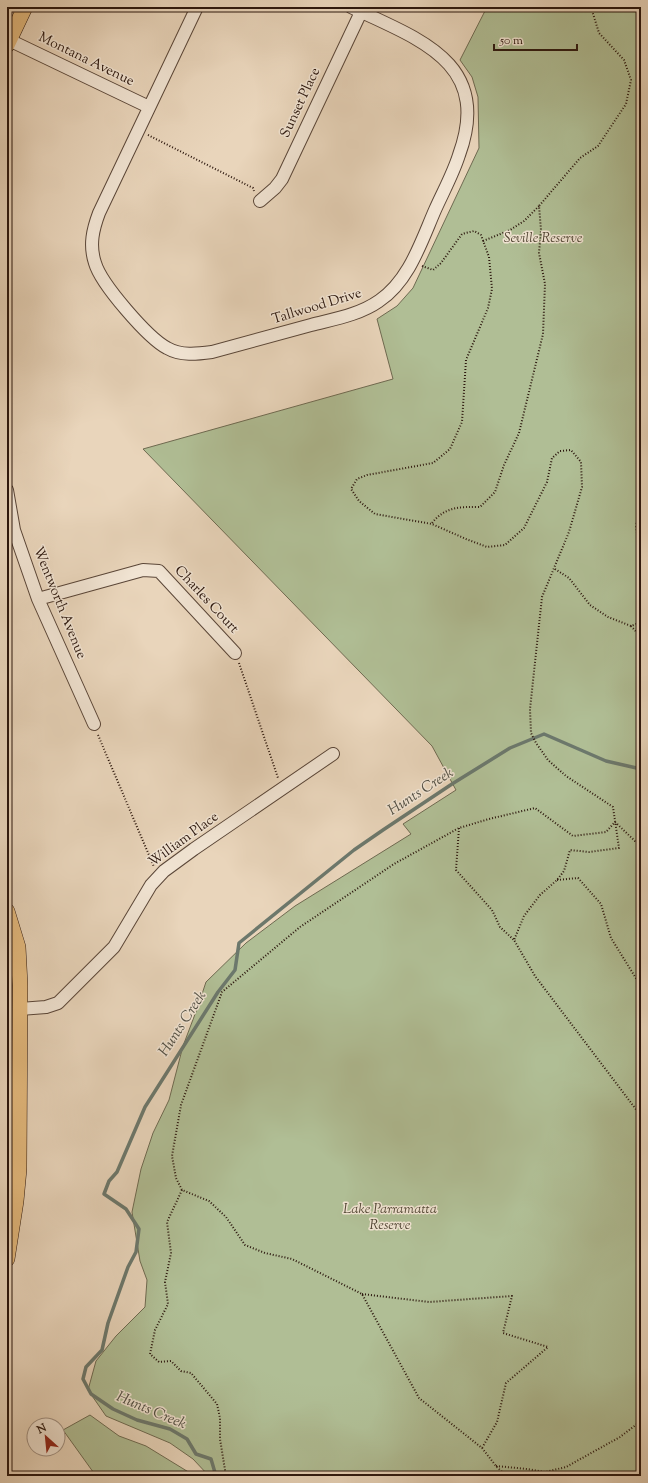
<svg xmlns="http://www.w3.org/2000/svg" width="648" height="1483" viewBox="0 0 648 1483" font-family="'Sorts Mill Goudy',serif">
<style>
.green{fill:#b0be95;stroke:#6e6a51}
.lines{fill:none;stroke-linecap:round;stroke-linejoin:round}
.stream{stroke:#6c786c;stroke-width:3.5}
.minor-casing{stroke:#5a4638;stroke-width:14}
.major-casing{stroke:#2b160d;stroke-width:16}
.path{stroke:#2b160d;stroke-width:2;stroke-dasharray:1 2;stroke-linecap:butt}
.minor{stroke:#f1e4d3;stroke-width:12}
.major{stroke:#e4ba7e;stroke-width:15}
.labels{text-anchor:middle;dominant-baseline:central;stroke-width:3;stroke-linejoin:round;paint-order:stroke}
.street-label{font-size:14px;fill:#2b160d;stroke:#f1e4d3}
.park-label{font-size:14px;font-style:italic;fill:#534836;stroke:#f1e4d3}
.water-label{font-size:15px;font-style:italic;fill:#514f44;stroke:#f1e4d3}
</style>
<rect width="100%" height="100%" fill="#e9d5bb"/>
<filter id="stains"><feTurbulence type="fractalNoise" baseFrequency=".005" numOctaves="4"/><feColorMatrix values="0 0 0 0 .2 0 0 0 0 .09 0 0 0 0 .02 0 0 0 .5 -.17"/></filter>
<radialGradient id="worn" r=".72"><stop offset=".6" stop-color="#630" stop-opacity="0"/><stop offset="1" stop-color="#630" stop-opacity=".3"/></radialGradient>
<path class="green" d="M487,7H641V1476H209L193,1459L170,1443L106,1416L88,1390L96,1361L116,1336L145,1307L147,1280L140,1261L132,1212L141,1169L153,1133L169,1100L183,1046L197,1009L206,982L246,943L295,906L411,834L403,824L456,790L432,746L143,449L393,379L377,319L397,306L413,288L479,148L478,97L472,77L460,60Z
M90,1415L119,1436L146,1446L195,1476H96L63,1430Z"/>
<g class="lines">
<path class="stream" d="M216,1476L211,1459L196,1454L187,1439L170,1429L137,1420L113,1409L91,1394L83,1379L86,1367L102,1350L108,1323L128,1267L136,1252L139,1229L126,1209L104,1194L109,1181L117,1172L145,1107L218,992L235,970L239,943L354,850L383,830L452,784L510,748L544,734L606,761L641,769"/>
<g class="minor-casing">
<path id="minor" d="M197,7L99,213C93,229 89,245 95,263C101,284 148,338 167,348C181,356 197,354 212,352C245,343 278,334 311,325C334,319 359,315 379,301C409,281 421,242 435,210C443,192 453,174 459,155C493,62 418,39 351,7
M9,40L149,107
M260,201L275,188L282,179L361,12
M7,490L14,530L38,599L94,724
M38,599L143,570L159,571L235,653
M20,1009L46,1007L58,1003L114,947L151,885L164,871L194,849L333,754"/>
</g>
<g class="major-casing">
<path id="major" d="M7,45L25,7
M7,911L18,947L20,985L19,1169L16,1201L7,1259"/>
</g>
<path class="path" d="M148,135L253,188L254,191
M483,241L510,230L524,221L539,206
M422,266L433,270L441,263L462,234L474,231L481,235L489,257L492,289L488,308L466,360L462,422L450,449L433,463L367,475L357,479L351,489L359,501L375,514L432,524L466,539L487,547L505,545L524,528L547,482L552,458L560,451L571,450L581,462L582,487L569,532L542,597L530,709L531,733L536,743L548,760L566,776L613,807L619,848L589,852L570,850L564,871L557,880L540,895L524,916L514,940L535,976L641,1116
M641,512L636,525L641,566
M432,523C446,506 460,507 480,507L495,492L504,465L519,433L543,334L545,284L539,253L541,230L539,206L580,158L598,146L626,104L631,80L624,60L599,33L591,7
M555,569L569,578L590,605L608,617L631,626L641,622
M631,626L641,637
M239,663L278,778
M98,735L154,867
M615,822L635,841L641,842
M459,828L456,870L492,910L500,927L514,940
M557,880L578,878L601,904L611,938L637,980L641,981
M182,1190L167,1222L171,1253L165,1282L168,1304L155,1330L150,1354L159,1362L171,1361L181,1371L191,1373L217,1404L220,1418V1439L226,1476
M362,1294L429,1302L512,1296L503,1333L548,1347L506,1383L497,1422L482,1448
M496,1466L527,1469L545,1472L566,1467L620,1437L641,1421
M506,1476L496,1466L482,1448L419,1398L362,1294L292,1259L265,1253L245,1245L226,1217L209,1201L182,1190L176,1178L172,1156L181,1105L222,992L300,927L394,864L459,828L489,819L535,808L573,836L606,832L615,822"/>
<use href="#minor" class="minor"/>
<use href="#major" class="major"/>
</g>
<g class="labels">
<g class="street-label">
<text transform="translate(86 60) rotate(26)">Montana Avenue</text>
<text transform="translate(301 103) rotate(-65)">Sunset Place</text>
<text transform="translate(317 307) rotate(-17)">Tallwood Drive</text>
<text transform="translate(206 600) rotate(47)">Charles Court</text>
<text transform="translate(59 603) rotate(68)">Wentworth Avenue</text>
<text transform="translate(184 840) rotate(-36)">William Place</text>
</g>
<g class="park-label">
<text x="543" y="239">Seville Reserve</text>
<text x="390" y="1210">Lake Parramatta<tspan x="390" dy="16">Reserve</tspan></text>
</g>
<g class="water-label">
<text transform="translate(421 792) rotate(-33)">Hunts Creek</text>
<text transform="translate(183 1024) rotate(-57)">Hunts Creek</text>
<text transform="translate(151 1411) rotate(23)">Hunts Creek</text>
</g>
</g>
<rect width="648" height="1483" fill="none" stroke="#e9d5bb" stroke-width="24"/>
<rect x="8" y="8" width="632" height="1467" fill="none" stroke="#2b160d" stroke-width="2"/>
<rect x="12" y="12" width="624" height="1459" fill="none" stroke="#2b160d"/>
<g transform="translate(46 1437) rotate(333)"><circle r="19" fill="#f1e4d3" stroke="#a29284"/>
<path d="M0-3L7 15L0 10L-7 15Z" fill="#8f2418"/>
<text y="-6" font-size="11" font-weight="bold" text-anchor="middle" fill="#2b160d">N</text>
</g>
<path d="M494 44v6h83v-6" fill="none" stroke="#2b160d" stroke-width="2"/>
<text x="500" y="44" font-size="12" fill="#2b160d" stroke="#f1e4d3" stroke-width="3" paint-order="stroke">50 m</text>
<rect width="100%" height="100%" filter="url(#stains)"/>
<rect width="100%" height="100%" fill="url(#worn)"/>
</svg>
